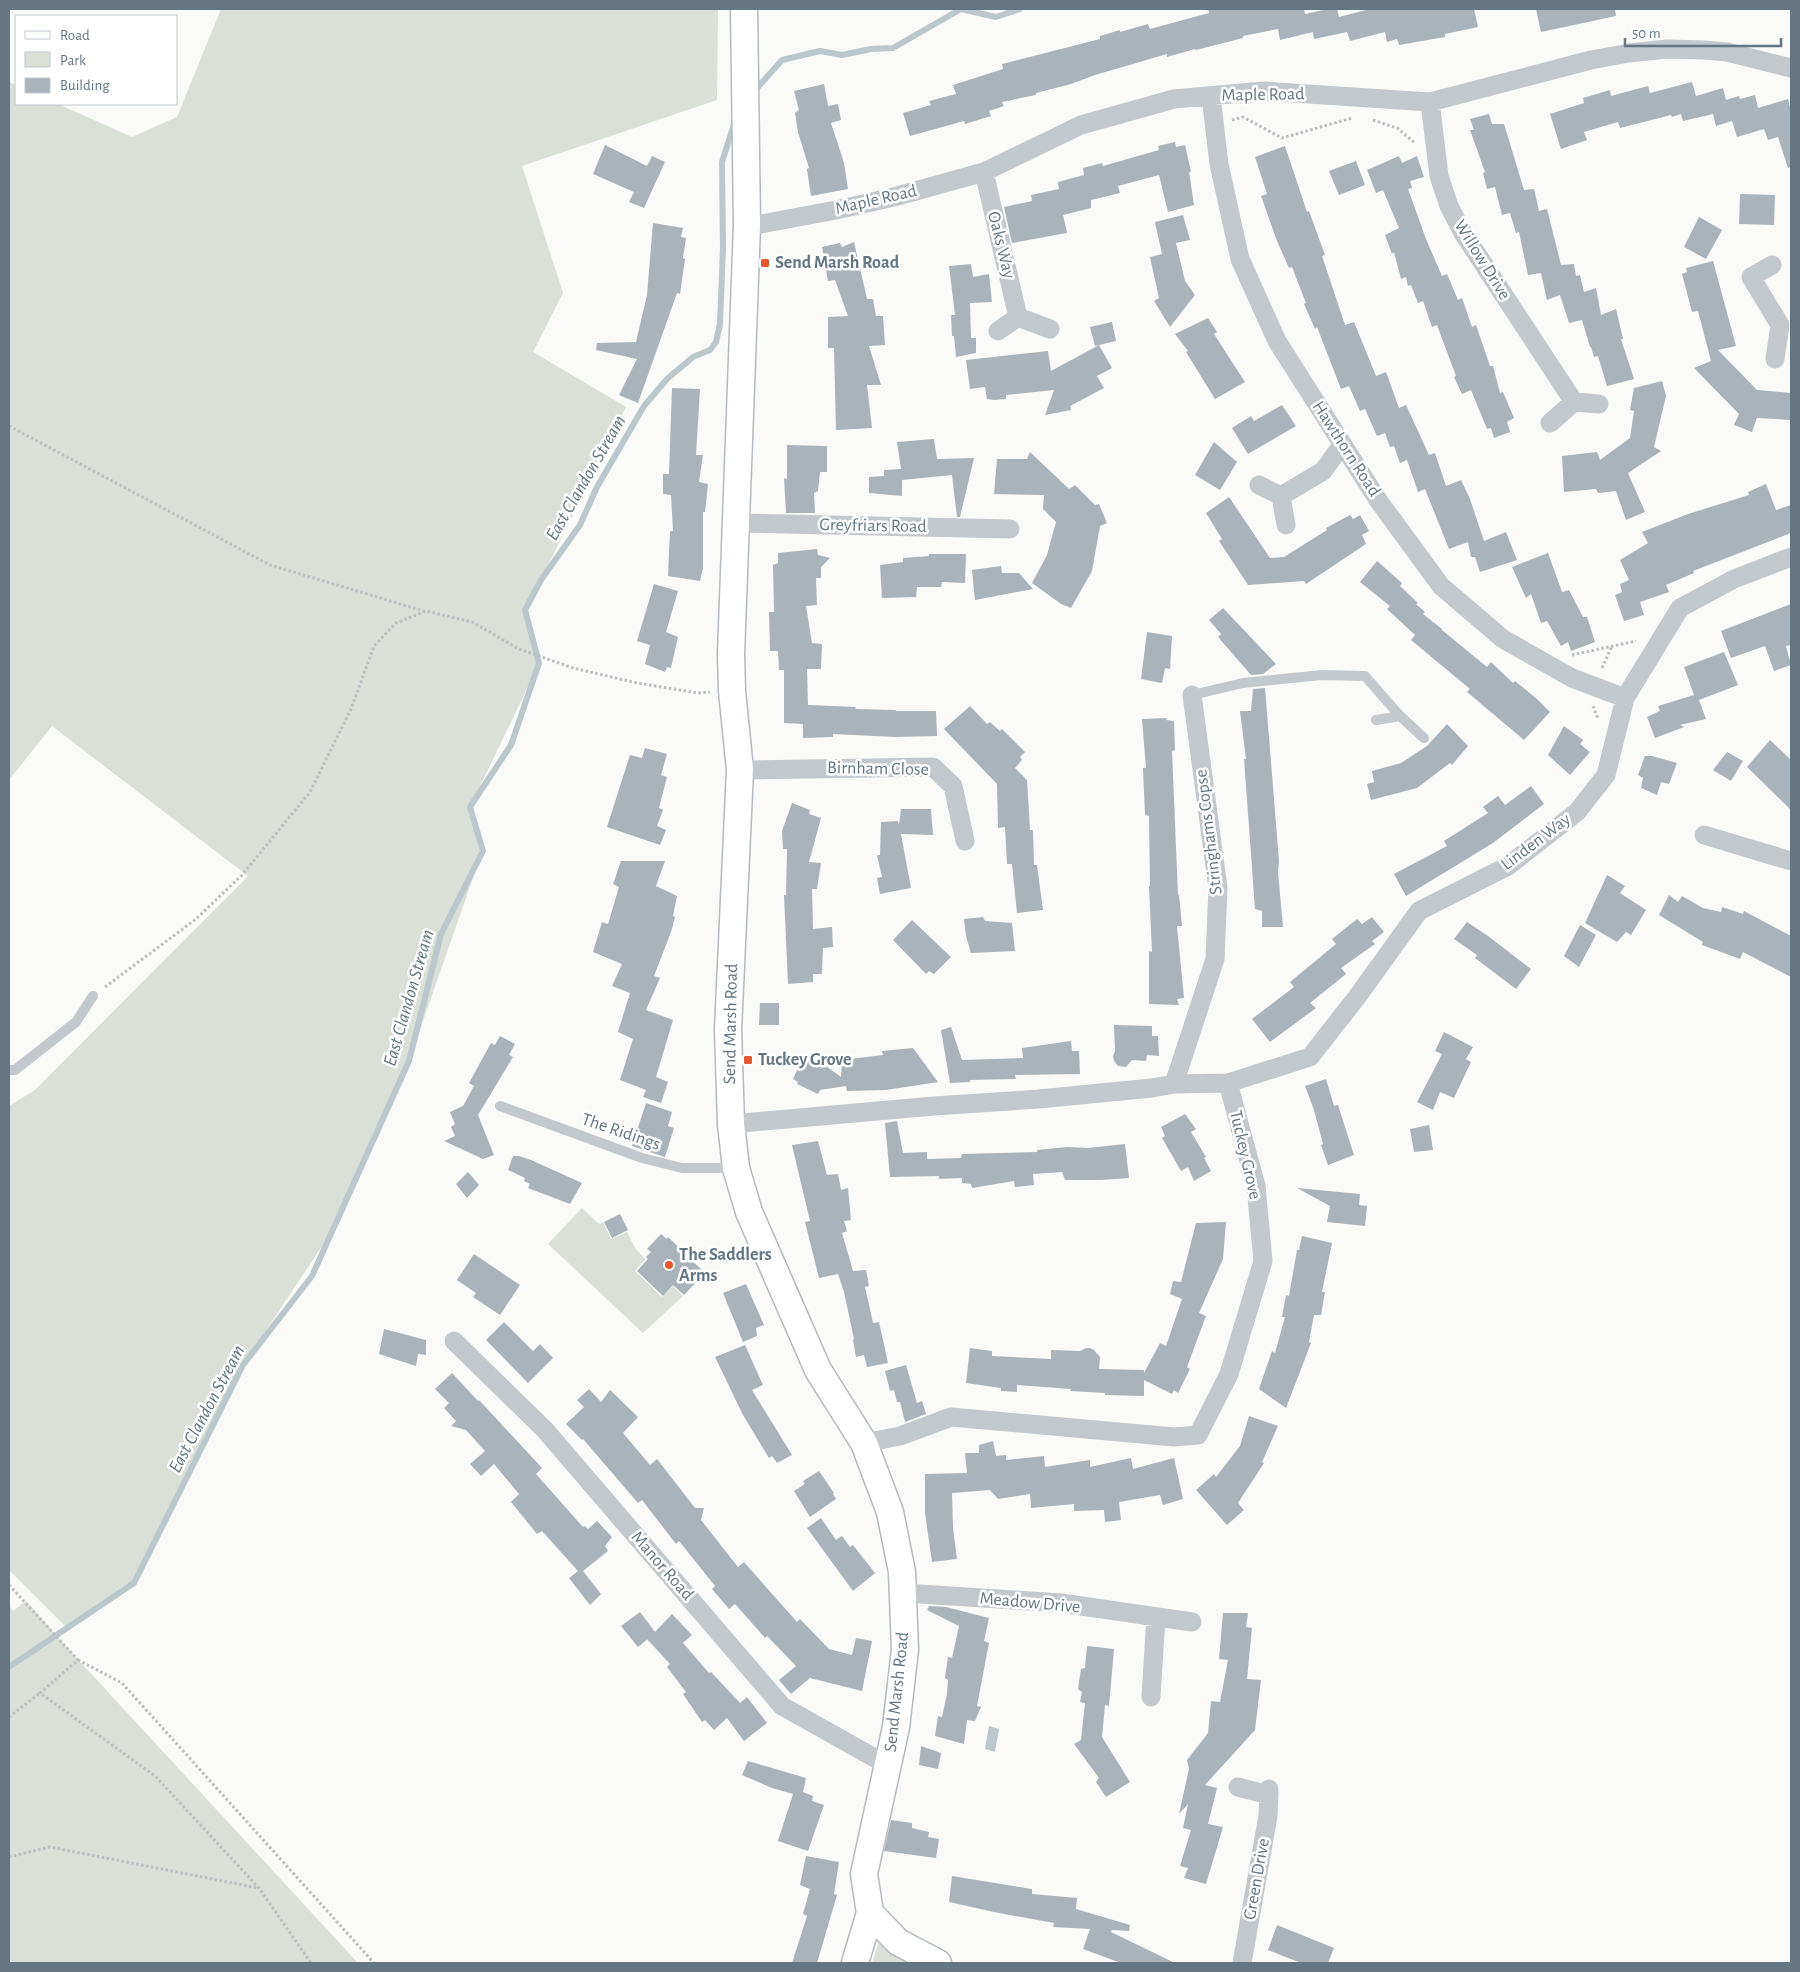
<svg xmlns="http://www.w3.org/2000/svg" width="1800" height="1972" viewBox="0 0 1800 1972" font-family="'Alegreya Sans',sans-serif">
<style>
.green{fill:#dadfd7}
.water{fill:#bbc7cb}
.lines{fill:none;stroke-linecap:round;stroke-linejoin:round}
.stream{stroke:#bbc7cb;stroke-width:6}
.building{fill:#aab3b9}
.secondary-casing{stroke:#b3babf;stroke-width:29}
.path{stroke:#bbbfc2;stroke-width:3;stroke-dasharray:2.5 2.5;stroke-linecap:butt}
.lane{stroke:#c3c8cc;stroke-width:10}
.street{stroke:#c3c8cc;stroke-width:19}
.secondary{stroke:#fff;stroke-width:26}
.poi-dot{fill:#e4572e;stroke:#fff;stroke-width:2}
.labels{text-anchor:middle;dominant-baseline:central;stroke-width:5;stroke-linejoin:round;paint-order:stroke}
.street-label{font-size:18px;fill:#657683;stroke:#fff}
.poi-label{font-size:18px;font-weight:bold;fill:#657683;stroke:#fff;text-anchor:start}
.water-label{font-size:19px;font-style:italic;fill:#60757c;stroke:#fff}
</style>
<rect width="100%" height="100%" fill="#fafaf8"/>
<path class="green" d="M221,9H718L717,100L522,166L563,293L533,352L626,407L526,610L539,664L470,807L482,852L409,1061L332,1231L243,1365L134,1583L67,1628L9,1570V1106L35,1090L248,876L52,726L9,780V82L16,85V104H58L132,137L177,117Z
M582,1208L599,1224L603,1222L611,1239L627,1232L635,1248L645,1259L635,1271L662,1297L673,1286L683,1296L643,1333L548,1244Z
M26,1601L72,1653L358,1963H9V1605L13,1611Z
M879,1941L920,1963H872Z"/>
<path class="water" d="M989,1726L999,1729L995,1752L985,1749Z"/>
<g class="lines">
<path class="stream" d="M751,91L757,88L782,60L820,51L842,55L871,49L893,48L961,9L996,17L1020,9
M9,1667L134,1583L243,1365L312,1276L409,1061L441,934L483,851L470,807L511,745L539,663L525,610L541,580L580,525L597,487L644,406L667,379L693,357L710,350L716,342L720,324L723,248L722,162L736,118"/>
</g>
<path class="building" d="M1208,9H1304L1305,14L1328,9H1337L1339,17L1370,9H1474L1478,27L1445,34V37L1399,45L1397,39L1387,42L1385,32L1350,41L1347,32L1314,39L1313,32L1280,40L1278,29L1243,36V38L1196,50L1195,49L1167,57V54L1095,75L1071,84L1036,93V95L1002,102L1004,106L989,111L991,116L965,124L964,121L910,136L903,113L931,105L929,101L956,94L953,85L1003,69L1002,64L1100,39V36L1120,30V32L1148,24L1150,29L1209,13Z
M1536,9H1615L1616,16L1541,32Z
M1692,82L1696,96L1723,88L1726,100L1739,96L1740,99L1755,95L1758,108L1788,99L1791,111V167L1788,168L1778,137L1768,140L1764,129L1737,137L1732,121L1716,126L1713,114L1683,121L1681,114L1672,117L1671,115L1620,128L1618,122L1584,132L1587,140L1561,149L1550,114L1584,103L1583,98L1610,90L1611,96L1648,86L1650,93Z
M824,84L828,106L838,104L841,120L831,123L844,163L848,189L811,196L807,169L809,168L798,132L795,113L799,110L794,91Z
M1489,114L1492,124H1504L1524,190L1534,189L1539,211L1547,209L1561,265L1574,264L1576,276L1580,275L1584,292L1596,288L1601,315L1616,309L1623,339H1621L1634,379L1607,386L1598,356L1594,357L1591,347H1590L1582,320L1569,323L1560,295L1547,300L1541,273L1528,275L1519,232L1516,233L1510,213L1502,215L1495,187L1487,189L1483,173L1485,172L1470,130H1474L1470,119Z
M1175,142L1176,147L1185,145L1191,172H1189L1194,205L1168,212L1159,175L1118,186L1120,193L1091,200V208L1063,215L1067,233L1012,243L1004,207L1032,201L1031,195L1059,189L1058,182L1084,175L1083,168L1102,163L1103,166L1159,150L1158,146Z
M605,145L647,166L652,156L665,162L644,208L629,202L634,192L593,174Z
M1285,146L1307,212L1309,211L1325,255L1322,256L1345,325L1354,322L1376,376L1386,372L1399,408L1406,405L1429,455L1435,453L1446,486L1461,480L1470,499L1484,541L1506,532L1517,560L1480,572L1475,557H1471L1468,542L1449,549L1425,489L1418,492L1407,460L1400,463L1394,446L1390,447L1385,433L1377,436L1365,409L1360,411L1349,386L1341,389L1317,327L1315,329L1304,304L1306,303L1292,267L1289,268L1277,241L1261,196L1267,194L1255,157Z
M1399,156L1402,163L1417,156L1424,177L1410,181L1412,188L1408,189L1426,239L1442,276L1447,274L1458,300L1462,298L1472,327L1476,325L1490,366H1493L1500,393L1503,392L1514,418L1507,422L1510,432L1494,438L1491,428L1487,429L1471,390L1462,394L1454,377L1456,376L1437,325L1432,327L1423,301L1418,303L1411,285L1408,286L1406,277L1401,279L1394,252L1392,254L1385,235L1399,228L1383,190L1376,193L1367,170Z
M1356,161L1365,185L1339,195L1329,171Z
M1740,194L1775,195L1774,225L1739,224Z
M1183,215L1190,240L1176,243L1185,281L1195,295L1170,327L1154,301L1159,298L1150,257L1162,254L1155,222Z
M1699,217L1722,230L1706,259L1684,247Z
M653,223L683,228L681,237L686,238L683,258L685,259L680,294L677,293L638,403L619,395L637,359L596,350L597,343L636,342L647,295Z
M854,242L867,299H873L876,316H883L885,345L869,346L881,385H867L872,428L836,430L834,348H828V317L848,316L835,280L828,281L822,247L840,243L842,247Z
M1713,261L1736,346L1718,350L1757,390L1791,393V420L1757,418L1752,432L1734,425L1739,414L1694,368L1711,361L1698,311L1692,312L1682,274L1687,272L1686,268Z
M971,264L973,277L989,274L992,302L970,303L971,338H976V353L956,357L954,336H952L951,315H955L949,266Z
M1208,318L1217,332L1214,334L1245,382L1215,399L1186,352L1188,351L1175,334Z
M1112,322L1116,341L1095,346L1090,327Z
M1099,345L1112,368L1097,376L1104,388L1070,406L1071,410L1045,415L1054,390L1006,395V399L994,400L987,399L985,387L970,389L966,360L1048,351L1051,371Z
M1662,381L1666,396L1654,447L1661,451L1628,473L1645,512L1626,520L1616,491L1598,493L1596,489L1564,492L1562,456L1597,452L1600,460L1630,438L1634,411L1630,410L1634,388Z
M672,388L700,389L696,455H703L699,482L708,484L705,512H703V568L700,581L668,576L670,531H673L671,495L663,494V474H669Z
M1282,405L1296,426L1248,454L1232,428L1251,416L1254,421Z
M934,439L937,459L974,458L960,517H957L952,475L902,480V496L869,493V477L884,476V470L901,469L897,442Z
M1214,442L1237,462L1220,490L1195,475Z
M787,445L827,446V472H820L818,491L814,493L815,513H786L784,478L787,479Z
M1030,452L1069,489L1075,485L1095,505L1099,504L1107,523L1100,526L1092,571L1071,608L1061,604L1032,583L1047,555L1056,522L1043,509L1044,495L994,494L997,459H1027Z
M1766,484L1776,510L1791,505V533L1693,571L1694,573L1666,585L1669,592L1640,602L1644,615L1624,621L1615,595L1622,592L1620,584L1629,580L1620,560L1648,543L1642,532L1688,514L1749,495L1748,492Z
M1229,497L1270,558L1284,557L1327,530L1326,528L1350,515L1353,519L1360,515L1369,531L1362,535L1366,544L1306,584L1304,581L1248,585L1219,541L1222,539L1206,513Z
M817,549L818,555L830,558L821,567V578H816L817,605L806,606L812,643L822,644L821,669H807L808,705L856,707L855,709L896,710V711H936L937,736L895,737L833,734V737L803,738V724L784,723V670H779L778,651H770L769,612H774L773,565L778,563V553Z
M1548,553L1562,592L1569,590L1583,617H1587L1595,642L1571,651L1568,642L1561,646L1547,621L1541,623L1531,594L1526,598L1512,567Z
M929,554H966L965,583L942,582L941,587H917L916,597L882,598L880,565L903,562V558L929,556Z
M1377,561L1402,583L1400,586L1418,603L1416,604L1425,612L1423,614L1442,629V630L1487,667L1491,662L1513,683L1515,681L1537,699L1550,712L1524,740L1467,692L1470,689L1411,640L1415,635L1387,609L1390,606L1360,582Z
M1001,566L1002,573H1019L1033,589L975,600L972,570Z
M654,584L678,591L666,632L678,637L671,668L667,667L665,672L645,664L650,645L637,641Z
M1791,604V645L1786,646L1791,665L1774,671L1765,646L1731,658L1721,631Z
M1223,608L1276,664L1263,674L1251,675L1218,637L1221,634L1209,620Z
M1147,632L1172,636L1170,669L1165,668L1162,683L1141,679Z
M1724,652L1738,685L1699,700L1706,719L1680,725L1684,727L1655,738L1647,717L1660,711L1658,706L1694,695L1684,667Z
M1265,688L1279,861L1278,872L1283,927H1262V911L1255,909L1244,759H1246L1240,711H1251L1253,689Z
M970,706L987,724L990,722L1000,731L1002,729L1025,752L1020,757L1022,760L1015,768L1027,780L1030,830H1033L1034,865H1037L1043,910L1017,913L1012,864H1007L1005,827L998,828L997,784L944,729Z
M1167,718L1166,720L1174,721L1175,750L1172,751L1178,895H1179L1182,926H1177L1184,998L1177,999L1179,1005L1149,1004V951L1152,952L1149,886H1150L1149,816L1145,815L1143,768H1146L1142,719Z
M1447,724L1468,746L1452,765L1450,763L1417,788L1371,800L1367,784L1374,782L1372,771L1401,763L1427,746Z
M1564,726L1583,740L1580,744L1590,752L1570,775L1548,755Z
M1770,740L1791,760V810L1747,767Z
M645,748L667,754L661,775L667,777L659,808L663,810L657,826L666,830L660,845L607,827L630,755L642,758Z
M1727,752L1743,761L1731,781L1713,770Z
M1645,756H1652L1677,763L1669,784L1661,782L1657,795L1641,788L1643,778L1638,775Z
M1531,786L1544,804L1493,843L1406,896L1394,874L1447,846L1444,841L1488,813L1483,807L1498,796L1505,805Z
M792,803L810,810L809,814L821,818L809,862L821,863L817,889H812L813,929L832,927L833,947L823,948L822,974H813V982L788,984L784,895H786L787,849H783L782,831Z
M901,809H931L933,835L901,834L911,888L880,894L877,878L882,877L877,855H880L881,822L898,821L899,825Z
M621,861H665L656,886L677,896L673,916L675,917L671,932L654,976L660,978L646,1010L673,1020L656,1077L668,1082L661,1103L643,1097L646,1090L620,1080L633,1039L618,1032L630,993L612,986L622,964L593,952L602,922L608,924L619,887L613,884Z
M1607,875L1625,886L1620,893L1646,910L1631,935L1626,932L1617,942L1585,923Z
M1669,895L1678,902L1682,896L1703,908L1721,912L1722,907L1743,914L1744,911L1791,936V977L1743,952L1740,959L1702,945L1703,942L1659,915Z
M983,917L985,921L1012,923L1015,951L971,953L966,936L964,919Z
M1372,917L1384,932L1372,941L1375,944L1341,968L1346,974L1310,1003L1316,1008L1270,1042L1252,1019L1294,987L1290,982L1336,944L1332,939L1357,919L1362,924Z
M912,920L951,957L934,974L929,971L926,974L893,940Z
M1467,922L1488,936L1531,969L1516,989L1475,958L1477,955L1454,939Z
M1580,925L1596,935L1579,967L1564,956Z
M760,1003H779V1025H759Z
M1114,1025L1152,1026V1036H1158L1159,1056L1147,1055L1146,1061L1132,1060L1126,1067L1118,1066L1114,1061L1113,1056L1115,1051Z
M951,1027L962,1060L1023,1058L1022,1048L1071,1041L1072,1051H1079L1080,1074L1015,1075L1016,1079L970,1080V1082L950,1083L941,1030Z
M1444,1032L1473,1047L1466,1059L1471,1062L1454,1098L1440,1092L1433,1110L1417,1102L1442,1054L1435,1051Z
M500,1036L515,1044L509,1055L513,1057L478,1115L494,1155L483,1159L444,1141L455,1136L451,1127L455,1124L450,1112L463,1106L474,1086L469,1083L491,1043L495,1045Z
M913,1048L938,1082L886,1090L847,1091L846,1086L820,1090L818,1094L797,1084L798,1082L793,1079L804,1055L811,1061L815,1058L841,1077L842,1060L883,1055L882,1051Z
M1326,1079L1334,1106L1338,1105L1354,1155L1328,1165L1321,1145L1323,1144L1314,1110L1305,1086Z
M646,1103L672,1112L668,1126L674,1128L665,1157L632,1146Z
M1185,1114L1196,1129L1191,1132L1206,1157L1204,1158L1211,1171L1194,1181L1188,1167L1181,1171L1162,1138L1165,1136L1161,1127Z
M897,1121L903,1153L927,1152V1159L961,1158L962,1154L1037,1152V1150L1067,1147L1088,1148L1125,1144L1129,1178L1101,1180H1065L1062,1172L1033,1174L1034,1185L1015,1187L1014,1181L972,1188L971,1184L962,1183V1178L939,1179V1176L890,1177L885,1123Z
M1429,1125L1433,1150L1414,1152L1410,1129Z
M818,1141L827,1175L838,1174L841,1190L848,1188L851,1220L844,1221L847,1231L842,1233L853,1271L866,1270L869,1286L865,1287L873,1323L879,1322L888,1363L867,1367L864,1355L856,1357L853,1340L854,1339L844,1292L838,1274L819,1278L805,1222L810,1221L792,1145Z
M513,1156H519L531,1160L582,1183L570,1204L528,1188L530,1184L524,1181L525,1178L508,1170Z
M468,1172L479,1185L467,1198L456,1184Z
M1297,1188L1360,1194L1359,1205L1367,1206L1365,1226L1327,1222L1330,1206Z
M620,1214L628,1230L612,1238L604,1222Z
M1226,1222L1223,1259L1199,1313L1206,1316L1187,1367L1190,1369L1178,1393L1174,1390L1172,1394L1144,1380V1396L1105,1395V1393L1070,1391L1071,1389L1017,1385V1392L1001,1391V1388L966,1383L970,1348L992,1351V1356L1051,1359V1350L1080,1351L1086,1348H1090L1094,1350L1100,1357L1099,1369L1144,1370V1373L1160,1343L1166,1346L1182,1299L1170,1294L1173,1281L1181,1282L1196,1223Z
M661,1234L667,1239L668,1237L705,1273L684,1295L673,1285L663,1296L637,1271L648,1259L646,1257L651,1252L647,1249Z
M1302,1236L1332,1243L1322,1292H1325L1321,1315H1314L1309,1342L1311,1343L1286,1408L1259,1389L1272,1351L1275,1353L1285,1317H1282L1286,1295L1289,1296L1297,1250H1299Z
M474,1254L520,1285L500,1315L473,1297L476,1293L457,1280Z
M746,1284L764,1325L756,1328L757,1336L743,1342L723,1293Z
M504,1322L533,1351L540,1344L553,1358L528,1383L486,1340Z
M384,1329L426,1340V1355L418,1354L416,1366L379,1354Z
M745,1345L763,1385L752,1390L792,1455L777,1463L772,1456L769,1458L743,1415L715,1357Z
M906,1365L917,1403L922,1401L926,1414L905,1422L900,1402H897L894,1390L890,1391L885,1371Z
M452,1373L478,1401L479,1400L542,1468L536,1474L583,1527L585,1526L588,1529L597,1521L612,1537L605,1546L608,1551L583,1571L601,1594L590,1605L569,1578L578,1571L542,1531L537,1534L511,1502L519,1494L494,1464L481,1476L470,1464L485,1451L466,1430L451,1426L456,1421L444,1408L449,1403L435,1389Z
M589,1389L601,1402L610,1390L638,1417L623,1433L650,1465L657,1459L695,1508H704L701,1520L738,1567L744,1562L797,1622L800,1619L829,1649L852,1655L856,1638L872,1641L862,1691L810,1678L791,1694L779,1680L796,1666L767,1636L765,1638L735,1604L729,1609L712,1589L715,1586L679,1541L676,1544L642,1500L638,1503L583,1439L582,1440L566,1424L584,1407L577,1400Z
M1249,1416L1278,1426L1262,1462L1264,1463L1238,1503L1244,1510L1227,1525L1196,1490L1214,1474L1216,1477L1240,1446Z
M993,1441L996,1456L1006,1455V1460L1044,1456L1045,1467L1090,1460V1467L1131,1458L1133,1469L1174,1458L1183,1499L1163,1505L1160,1495L1119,1502L1121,1520L1105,1522L1104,1510L1074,1511V1504L1031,1508L1030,1494L998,1499L990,1490L952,1493L953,1528L957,1559L932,1562L925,1513V1474L967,1473L965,1453H979V1445Z
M819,1471L834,1493L833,1494L836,1499L810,1517L794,1491L805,1484L803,1481Z
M821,1518L836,1540L842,1536L850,1547L853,1545L875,1573L853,1591L807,1528Z
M929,1606L946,1607L989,1618L984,1641L989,1643L977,1706L981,1707L975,1721L967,1720L964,1744L935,1736L938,1716L942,1717L947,1694L948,1680L945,1678L948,1657L952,1658L959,1626L927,1610Z
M640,1612L655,1632L672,1614L692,1635L683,1643L709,1673L711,1672L740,1703L747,1697L767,1723L744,1741L727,1718L714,1730L705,1720L702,1722L683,1694L686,1692L667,1667L670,1664L647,1639L650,1637L638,1647L621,1626Z
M1223,1613H1248L1246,1627L1252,1628L1247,1679L1261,1680L1255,1730L1205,1785L1217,1788L1208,1824L1223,1827L1206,1884L1184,1878L1188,1868L1180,1866L1191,1830L1183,1828L1188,1804L1179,1814L1189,1769L1187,1760L1208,1733L1211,1701L1220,1702L1228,1660L1219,1659Z
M1087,1646L1114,1649L1109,1706L1105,1705L1102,1737L1130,1782L1106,1797L1096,1782L1099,1778L1074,1744L1081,1740L1085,1703L1080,1702L1082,1692L1078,1689L1081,1669L1085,1668Z
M921,1746L941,1753L938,1769L919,1765Z
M748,1761L806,1778L803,1792L813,1796L812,1801L824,1805L808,1851L778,1841L793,1794L772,1788L742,1775Z
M891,1820L912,1823V1828L929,1832L928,1837L939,1839L936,1858L884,1851Z
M806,1856L839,1862L834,1894L837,1895L817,1963H792L807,1916L803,1914L810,1889L800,1885Z
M952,1876L1032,1889V1894L1077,1898L1076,1909L1130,1925L1129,1931L1112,1930L1111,1932L1175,1963H1121L1083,1949L1090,1929L1053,1927L1054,1923L994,1912L949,1902Z
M1277,1925L1334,1948L1328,1963H1301L1268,1950Z"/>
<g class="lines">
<g class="secondary-casing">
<path id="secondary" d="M744,9L747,225L731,654L732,691L740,770L728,1030L731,1124L736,1168L749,1212L818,1370L864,1443L890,1512L902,1572L905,1650L896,1727L864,1874L870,1913L898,1942L938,1963
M855,1963L870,1913"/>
</g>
<path class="path" d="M1232,120L1243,117L1282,138L1352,118
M1373,120L1397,128L1415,143
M9,426L270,565L424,611
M1572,655L1636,641
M1602,668L1612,646
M1593,706L1598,719
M105,987L196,919L242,875L310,792L351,709L374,646L396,623L426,611L472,622L519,649L573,668L637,683L698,693L710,692
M9,1585L78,1660L40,1693L155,1776L259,1888L311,1963
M78,1660L122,1683L374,1963
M9,1717L40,1693
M9,1857L50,1847L258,1888"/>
<path class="lane" d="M1192,695L1243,683L1322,675L1365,676L1400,716L1424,738
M1376,720L1400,716
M9,1070H15L76,1022L93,996
M500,1106L642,1158L682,1168H736"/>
<path class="street" d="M1211,96L1219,164L1240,259L1277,341L1378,500L1441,586L1503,639L1572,678L1625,698
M1430,102L1439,176L1449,206L1463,233L1574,402L1599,404
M984,172L1018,317
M747,225L761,224L836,210L894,197L984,172L1081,125L1174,99L1264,91L1430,102L1591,60L1629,53L1667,49L1704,50L1727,52L1791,68
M1772,265L1751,277L1780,325L1775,359
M998,331L1018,317L1050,329
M1550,423L1574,402
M1259,485L1281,496L1286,525
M1281,496L1323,471L1342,445
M736,523L1010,529
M740,770L933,767L953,786L965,841
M1704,835L1791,861
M1228,1083L1310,1057L1357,997L1419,911L1508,866L1577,812L1606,775L1625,698L1680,608L1734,579L1791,557
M1174,1084L1215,959L1218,888L1192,695
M731,1124L934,1106L1039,1099L1152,1088L1174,1084L1228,1083L1256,1186L1263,1261L1229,1374L1198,1435L1174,1437L951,1417L900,1436L864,1443
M454,1341L545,1430L782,1706L889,1766
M904,1593L1061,1603L1192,1622
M1151,1697L1156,1617
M1238,1787L1269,1795
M1242,1963L1268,1816L1269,1789"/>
<use href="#secondary" class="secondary"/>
</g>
<g class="poi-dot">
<rect x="760" y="258" width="10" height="10" rx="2.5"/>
<rect x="743" y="1055" width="10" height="10" rx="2.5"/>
<circle cx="669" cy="1265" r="5"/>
</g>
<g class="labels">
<g class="street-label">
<text transform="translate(1263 95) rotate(-1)">Maple Road</text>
<text transform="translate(876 200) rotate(-13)">Maple Road</text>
<text transform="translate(1001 245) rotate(76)">Oaks Way</text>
<text transform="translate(1482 260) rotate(58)">Willow Drive</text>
<text transform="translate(1346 449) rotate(57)">Hawthorn Road</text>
<text transform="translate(873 526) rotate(1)">Greyfriars Road</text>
<text transform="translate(878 769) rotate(1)">Birnham Close</text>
<text transform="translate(1209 832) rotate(-97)">Stringhams Copse</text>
<text transform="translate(1536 842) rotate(-37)">Linden Way</text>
<text transform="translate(731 1024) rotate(-89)">Send Marsh Road</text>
<text transform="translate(621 1132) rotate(19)">The Ridings</text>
<text transform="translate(1245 1155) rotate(77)">Tuckey Grove</text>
<text transform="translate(662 1566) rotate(49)">Manor Road</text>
<text transform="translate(1030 1603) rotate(5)">Meadow Drive</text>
<text transform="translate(897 1692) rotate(-84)">Send Marsh Road</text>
<text transform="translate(1257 1879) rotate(-80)">Green Drive</text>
</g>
<g class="poi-label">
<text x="775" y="263">Send Marsh Road</text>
<text x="758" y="1060">Tuckey Grove</text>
<text x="679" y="1255">The Saddlers<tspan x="679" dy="21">Arms</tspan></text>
</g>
<g class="water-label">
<text transform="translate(586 478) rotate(-60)">East Clandon Stream</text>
<text transform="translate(409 998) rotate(-74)">East Clandon Stream</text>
<text transform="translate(207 1409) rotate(-62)">East Clandon Stream</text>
</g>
</g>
<rect width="1800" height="1972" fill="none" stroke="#657683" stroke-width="20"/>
<rect x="15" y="15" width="162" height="90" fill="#ffffff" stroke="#c1c8cd"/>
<rect x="25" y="31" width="25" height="8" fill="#ffffff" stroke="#c1c8cd"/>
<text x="60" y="40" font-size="15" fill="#657683">Road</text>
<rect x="25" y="52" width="25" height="15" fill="#dadfd7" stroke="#c1c8cd"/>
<text x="60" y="65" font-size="15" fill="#657683">Park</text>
<rect x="25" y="78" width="25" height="15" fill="#aab3b9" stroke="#c1c8cd"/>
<text x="60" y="90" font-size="15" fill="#657683">Building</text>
<path d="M1625 38v8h156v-8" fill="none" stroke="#657683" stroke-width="2.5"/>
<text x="1632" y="38" font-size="15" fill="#657683" stroke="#ffffff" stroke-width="4" paint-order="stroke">50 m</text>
</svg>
